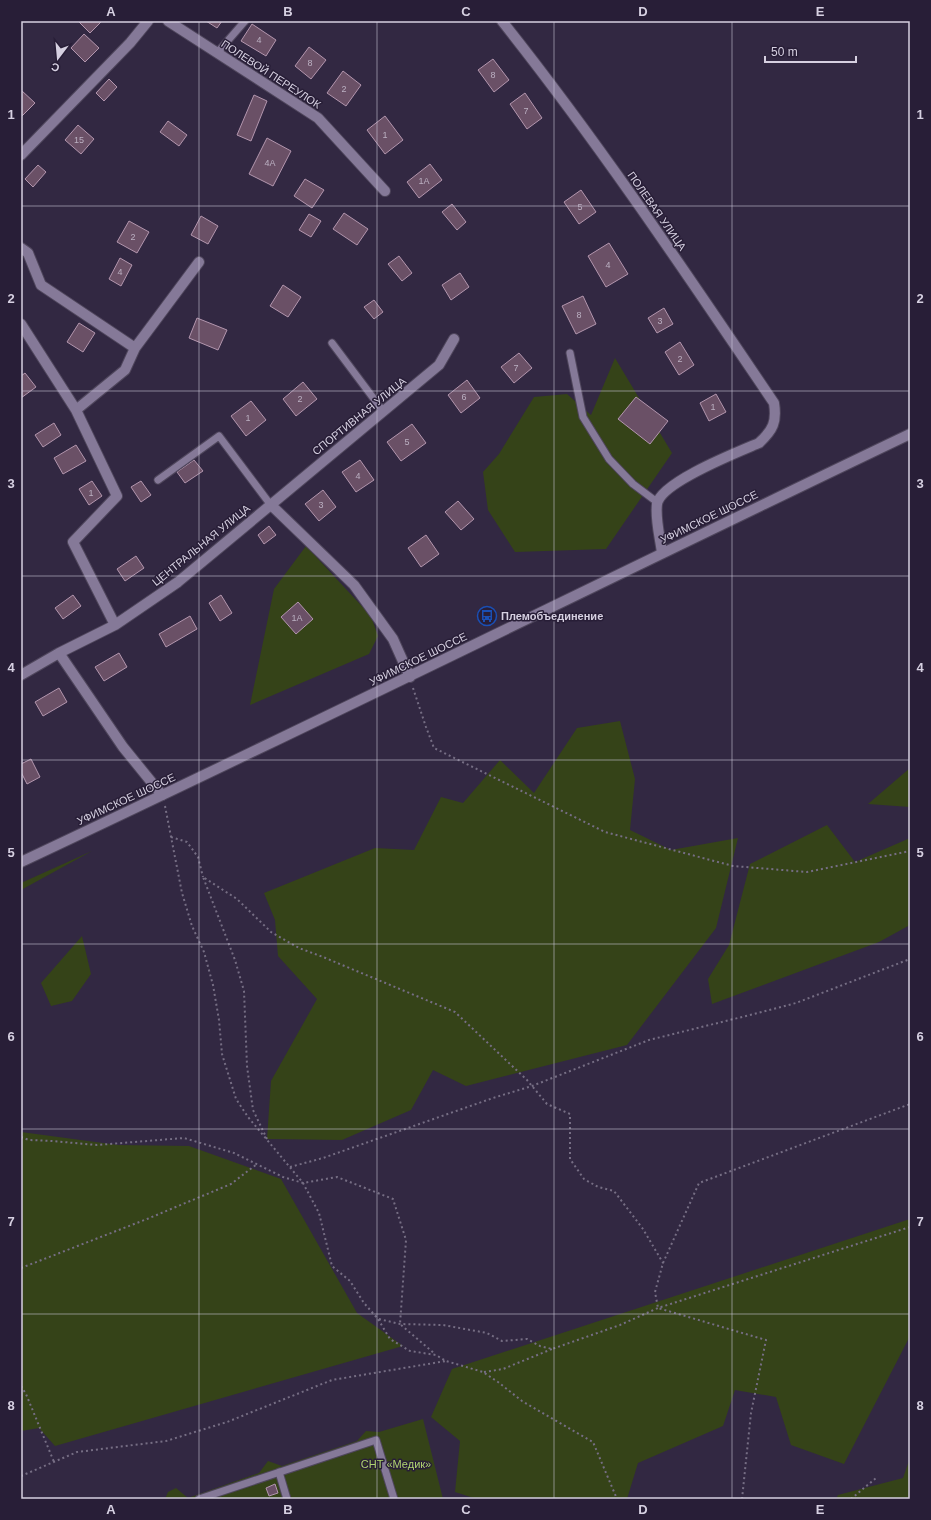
<svg xmlns="http://www.w3.org/2000/svg" width="931" height="1520" viewBox="0 0 931 1520" font-family="Helvetica,sans-serif">
<style>
.green{fill:#354318}
.building{fill:#6a5066;stroke:#b396ae}
.lines{fill:none;stroke-linecap:round;stroke-linejoin:round}
.service-casing{stroke:#4f465c;stroke-width:9}
.minor-casing{stroke:#4f465c;stroke-width:12}
.secondary-casing{stroke:#4f465c;stroke-width:12}
.path{stroke:#766e84;stroke-width:2;stroke-dasharray:2 3;stroke-linecap:butt}
.service{stroke:#857998;stroke-width:7}
.minor{stroke:#857998;stroke-width:10}
.secondary{stroke:#857998;stroke-width:10}
.grid{fill:none;stroke:#d6d0e1;stroke-width:1;stroke-opacity:0.55}
.labels{text-anchor:middle;dominant-baseline:central;stroke-width:3;stroke-linejoin:round;paint-order:stroke}
.number-label{font-size:9px;fill:#bbb0c2}
.street-label{font-size:11px;fill:#d6d0e1;stroke:#281e37}
.poi-label{font-size:11px;font-weight:bold;fill:#d6d0e1;stroke:#281e37;text-anchor:start}
.park-label{font-size:11px;fill:#b0d46f;stroke:#281e37}
.neatline{fill:none;stroke:#d6d0e1;stroke-width:1.5}
.grid-label{font-size:13px;text-anchor:middle;font-weight:bold;fill:#d6d0e1}
</style>
<rect width="100%" height="100%" fill="#322842"/>
<path class="green" d="M615,358L672,453L606,549L515,552L488,510L483,472L499,454L534,397L567,394L591,415Z
M306,546L371,616L378,636L369,654L250,705L274,589Z
M620,721L635,779L630,830L671,850L738,838L716,928L627,1045L466,1086L433,1070L411,1110L342,1140L267,1139L271,1081L317,999L278,956L275,920L264,893L375,848L414,850L441,797L463,803L500,760L534,793L577,728Z
M910,768V807L868,804Z
M827,825L855,862L910,838V925L879,942L712,1004L708,979L729,945L750,864Z
M92,851L21,890V883Z
M82,936L91,974L72,1001L51,1006L41,983Z
M21,1132L118,1145L189,1146L281,1179L357,1313L403,1346L55,1446L39,1428L21,1431Z
M910,1219V1336L844,1464L791,1445L776,1397L735,1390L723,1426L638,1463L627,1499H477L455,1492L460,1441L431,1417L452,1369Z
M423,1419L443,1499H165L168,1492L176,1488L188,1498L259,1473L268,1461L282,1466L357,1441L366,1431L379,1432Z
M910,1458V1499H836L838,1495L903,1478Z"/>
<path class="building" d="M78,21H102L90,33Z
M206,21H222L217,28Z
M252,24L276,40L266,56L241,41Z
M84,34L99,48L85,62L71,48Z
M309,47L326,60L311,79L295,66Z
M493,59L509,80L494,92L478,70Z
M343,71L361,85L346,106L327,93Z
M109,79L117,87L104,101L96,93Z
M21,90L35,103L21,117Z
M525,93L542,118L527,129L510,104Z
M254,95L267,101L251,141L237,135Z
M385,116L403,140L385,154L367,130Z
M168,121L187,135L179,146L160,132Z
M78,125L94,139L81,154L65,140Z
M267,138L291,151L273,186L249,174Z
M430,164L442,180L419,198L407,182Z
M38,165L46,172L33,187L25,179Z
M305,179L324,190L312,208L294,196Z
M581,190L596,212L579,224L564,202Z
M452,204L466,222L457,230L442,212Z
M344,213L368,229L357,245L333,229Z
M309,214L321,221L311,237L299,230Z
M201,216L218,226L208,244L191,235Z
M129,221L149,232L137,253L117,242Z
M609,243L628,274L606,287L588,256Z
M399,256L412,273L402,281L388,264Z
M120,258L132,265L121,286L109,279Z
M460,273L469,287L451,300L442,285Z
M283,285L301,297L288,317L270,306Z
M583,296L596,324L576,334L562,306Z
M374,300L383,312L374,319L364,307Z
M664,308L673,324L657,333L648,318Z
M197,318L227,330L218,350L189,338Z
M79,323L95,333L83,352L67,342Z
M680,342L694,365L679,375L665,352Z
M519,353L532,368L514,383L501,367Z
M25,373L36,387L21,398V376Z
M467,380L480,398L461,413L448,395Z
M303,382L317,399L296,416L283,399Z
M716,394L726,412L709,421L700,403Z
M636,397L668,421L650,444L618,419Z
M251,401L266,420L246,436L231,416Z
M54,423L61,435L43,447L35,435Z
M412,424L426,443L401,461L387,442Z
M76,445L86,461L63,474L54,458Z
M194,460L203,471L185,483L177,472Z
M360,460L374,480L356,492L342,472Z
M92,481L102,496L89,505L79,489Z
M141,481L151,495L141,502L131,487Z
M323,490L336,507L319,521L305,504Z
M458,501L474,519L461,530L445,512Z
M269,526L276,535L264,544L258,535Z
M426,535L439,554L421,567L408,548Z
M136,556L144,568L125,581L117,569Z
M73,595L81,606L63,619L55,608Z
M221,595L232,613L220,621L209,603Z
M298,602L313,619L296,634L281,617Z
M190,616L197,629L166,647L159,634Z
M119,653L127,667L104,681L95,667Z
M59,688L67,702L43,716L35,702Z
M31,759L40,777L27,784L21,772V764Z
M275,1484L278,1493L269,1496L266,1488Z"/>
<g class="lines">
<g class="service-casing">
<path id="service" d="M217,53L245,21
M332,343L383,411
M570,353L583,417L609,459L633,484L657,502
M158,480L219,436L270,504
M279,1472L287,1499
M199,1499L376,1440L394,1499"/>
</g>
<g class="minor-casing">
<path id="minor" d="M168,21L318,118L385,191
M502,21C599,143 686,273 774,403C777,422 773,430 759,443C738,452 661,482 657,504C655,519 660,537 662,553
M21,155L130,43L148,21
M21,248L28,253L41,285L135,348L125,370L76,410L117,496L73,542L115,625
M21,324L76,410
M135,348L199,262
M270,504L354,585L393,639L410,677
M59,653L123,747L162,795
M21,675L59,653L115,625L178,582L439,365L454,339"/>
</g>
<g class="secondary-casing">
<path id="secondary" d="M21,862C319,722 613,576 910,434"/>
</g>
<path class="path" d="M413,688L426,727L434,748L605,832L733,866L807,872L910,851
M165,806L182,893L192,926L204,952L213,985L219,1020L222,1054L236,1099L248,1117L303,1183L319,1213L332,1266L350,1281L364,1303L378,1319L390,1339L410,1351L436,1355L446,1361L483,1372L498,1382L522,1401L593,1442L617,1499
M171,837L187,842L198,857L203,877
M21,1137L29,1140L52,1141L97,1145L184,1138L234,1153L283,1177L303,1183L337,1177L393,1199L406,1240L400,1324L435,1354
M267,1139L253,1110L247,1066L244,991L235,960L203,877L237,899L271,932L299,948L323,957L455,1012L527,1080L547,1104L570,1114V1159L584,1179L598,1187L614,1191L643,1229L663,1263
M290,1167L323,1158L493,1098L532,1086L649,1040L754,1014L796,1003L910,959
M21,1268L147,1219L231,1184L257,1164
M379,1319L400,1324L443,1325L487,1333L502,1341L527,1339L540,1346L552,1349L620,1325L658,1308L910,1227
M484,1372L503,1369L552,1349
M21,1386L26,1394L54,1462
M21,1476L77,1452L166,1441L227,1422L332,1380L446,1361
M742,1499L751,1413L766,1340L658,1308L655,1292L663,1263L699,1183L910,1104
M851,1499L876,1478"/>
<use href="#service" class="service"/>
<use href="#minor" class="minor"/>
<use href="#secondary" class="secondary"/>
</g>
<path class="grid" d="M199,21V1499M377,21V1499M554,21V1499M732,21V1499M21,206H910M21,391H910M21,576H910M21,760H910M21,944H910M21,1129H910M21,1314H910"/>
<defs>
<g id="bus-ring" transform="scale(1)"><circle r="9.5" fill="#281e37" stroke="#1a4fb4" stroke-width="1.5"/><path d="M-5-6H5V4H4V6H2V4H-2V6H-4V4H-5ZM-3.5-4V0h7V-4ZM-3.5 1.2v1.5H-2V1.2ZM2 1.2v1.5H3.5V1.2Z" fill="#1a4fb4"/></g>
</defs>
<g fill-rule="evenodd">
<use href="#bus-ring" x="487" y="616"/>
</g>
<g class="labels">
<g class="number-label">
<text x="259" y="40">4</text>
<text x="310" y="63">8</text>
<text x="493" y="75">8</text>
<text x="344" y="89">2</text>
<text x="526" y="111">7</text>
<text x="385" y="135">1</text>
<text x="79" y="140">15</text>
<text x="270" y="163">4А</text>
<text x="424" y="181">1А</text>
<text x="580" y="207">5</text>
<text x="133" y="237">2</text>
<text x="608" y="265">4</text>
<text x="120" y="272">4</text>
<text x="579" y="315">8</text>
<text x="660" y="321">3</text>
<text x="680" y="359">2</text>
<text x="516" y="368">7</text>
<text x="464" y="397">6</text>
<text x="300" y="399">2</text>
<text x="713" y="407">1</text>
<text x="248" y="418">1</text>
<text x="407" y="442">5</text>
<text x="358" y="476">4</text>
<text x="91" y="493">1</text>
<text x="321" y="505">3</text>
<text x="297" y="618">1А</text>
</g>
<g class="street-label">
<text transform="translate(271 74) rotate(33)">ПОЛЕВОЙ ПЕРЕУЛОК</text>
<text transform="translate(657 211) rotate(55)">ПОЛЕВАЯ УЛИЦА</text>
<text transform="translate(359 416) rotate(-39)">СПОРТИВНАЯ УЛИЦА</text>
<text transform="translate(709 517) rotate(-26)">УФИМСКОЕ ШОССЕ</text>
<text transform="translate(201 545) rotate(-39)">ЦЕНТРАЛЬНАЯ УЛИЦА</text>
<text transform="translate(418 659) rotate(-26)">УФИМСКОЕ ШОССЕ</text>
<text transform="translate(126 799) rotate(-25)">УФИМСКОЕ ШОССЕ</text>
</g>
<g class="poi-label">
<text x="501" y="616">Племобъединение</text>
</g>
<g class="park-label">
<text x="396" y="1464">СНТ «Медик»</text>
</g>
</g>
<rect width="931" height="1520" fill="none" stroke="#281e37" stroke-width="44"/>
<g transform="translate(58 58) rotate(196)" stroke="#281e37" stroke-width="3" paint-order="stroke">
<path d="M0-3L7 15L0 10L-7 15Z" fill="#d6d0e1"/>
<text y="-6" font-size="11" font-weight="bold" text-anchor="middle" fill="#d6d0e1">С</text>
</g>
<path d="M765 56v6h91v-6" fill="none" stroke="#d6d0e1" stroke-width="2"/>
<text x="771" y="56" font-size="12" fill="#d6d0e1" stroke="#281e37" stroke-width="3" paint-order="stroke">50 m</text>
<rect x="22" y="22" width="887" height="1476" class="neatline"/>
<g class="grid-label">
<text x="111" y="16">A</text>
<text x="288" y="16">B</text>
<text x="466" y="16">C</text>
<text x="643" y="16">D</text>
<text x="820" y="16">E</text>
<text x="11" y="119">1</text>
<text x="920" y="119">1</text>
<text x="11" y="303">2</text>
<text x="920" y="303">2</text>
<text x="11" y="488">3</text>
<text x="920" y="488">3</text>
<text x="11" y="672">4</text>
<text x="920" y="672">4</text>
<text x="11" y="857">5</text>
<text x="920" y="857">5</text>
<text x="11" y="1041">6</text>
<text x="920" y="1041">6</text>
<text x="11" y="1226">7</text>
<text x="920" y="1226">7</text>
<text x="11" y="1410">8</text>
<text x="920" y="1410">8</text>
<text x="111" y="1514">A</text>
<text x="288" y="1514">B</text>
<text x="466" y="1514">C</text>
<text x="643" y="1514">D</text>
<text x="820" y="1514">E</text>
</g>
</svg>
